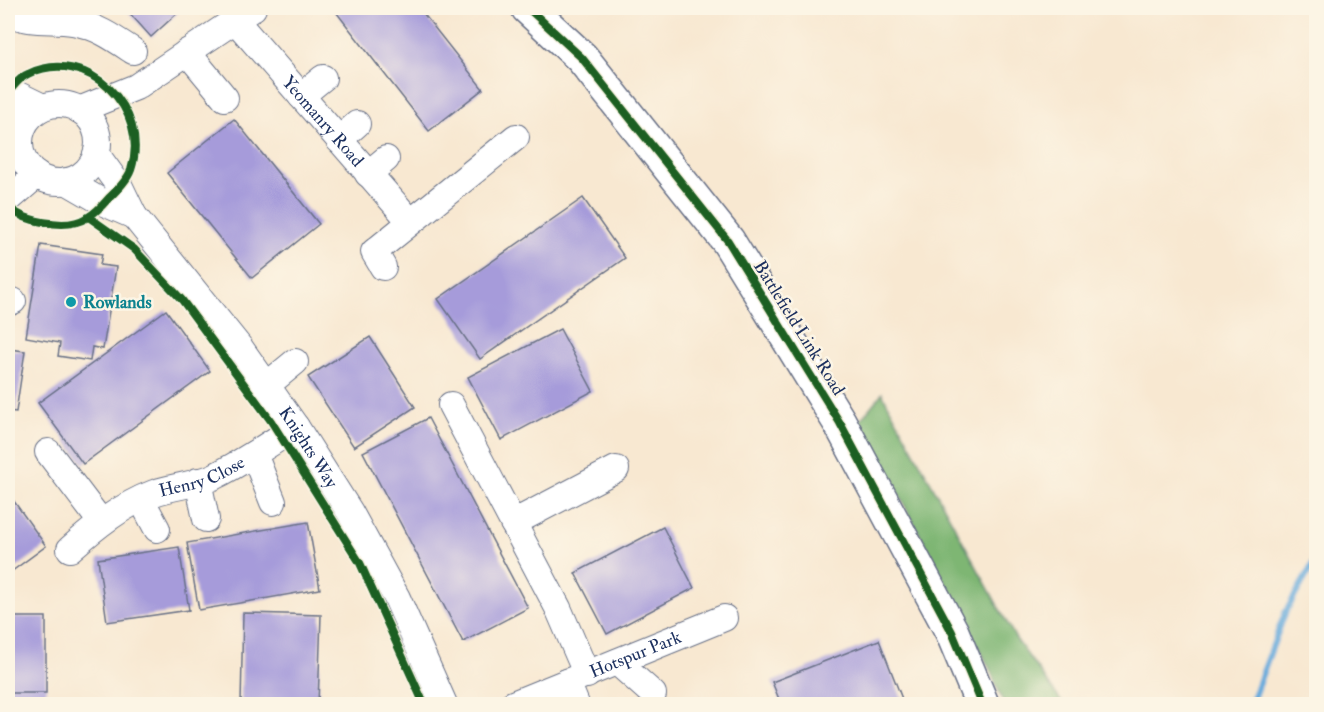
<svg xmlns="http://www.w3.org/2000/svg" width="1324" height="712" viewBox="0 0 1324 712" font-family="'IM FELL Double Pica',serif">
<style>
.forest{fill:#7eb673;stroke:#4c7268;stroke-width:1.5}
.lines{fill:none;stroke-linecap:round;stroke-linejoin:round}
.stream{stroke:#68abdc;stroke-width:6}
.building{fill:#a69bda}
.minor-casing{stroke:#687086;stroke-width:28}
.major-casing{stroke:#687086;stroke-width:36}
.minor{stroke:#fff;stroke-width:26}
.major{stroke:#fff;stroke-width:33}
.cycleway-casing{stroke:#fcf5e5;stroke-width:11}
.cycleway{stroke:#1b5e20;stroke-width:8}
.culture-dot{fill:#0f9aa8;stroke:#fcf5e5;stroke-width:2}
.labels{text-anchor:middle;dominant-baseline:central;stroke-width:5;stroke-linejoin:round;paint-order:stroke}
.street-label{font-size:18px;fill:#1b2f5e;stroke:#fcf5e5}
.culture-label{font-size:18px;font-weight:bold;fill:#0d838f;stroke:#fcf5e5;text-anchor:start}
</style>
<rect width="100%" height="100%" fill="#fcf5e5"/>
<filter id="ink" filterUnits="userSpaceOnUse"><feTurbulence type="fractalNoise" baseFrequency=".0167" numOctaves="2"/><feDisplacementMap in="SourceGraphic" scale="12" xChannelSelector="R" yChannelSelector="G"/><feConvolveMatrix kernelMatrix="1 2 1 2 8 2 1 2 1" color-interpolation-filters="sRGB"/></filter>
<filter id="wash" filterUnits="userSpaceOnUse"><feTurbulence type="fractalNoise" baseFrequency=".008" numOctaves="4" result="noise"/><feDisplacementMap in="SourceGraphic" scale="24" xChannelSelector="R" yChannelSelector="G"/><feGaussianBlur stdDeviation="1.35" result="paint"/><feColorMatrix in="noise" values="0 0 0 0 0 0 0 0 0 0 0 0 0 0 0 0 0 1.4 0 .05"/><feComposite in="paint" operator="in"/></filter>
<g filter="url(#wash)">
<rect width="100%" height="100%" fill="#f8e8d1"/>
<path class="forest" d="M882,393L1016,639L1063,704H1004L989,667L860,420Z"/>
<g class="lines">
<path class="stream" d="M1251,704L1285,613L1316,559"/>
</g>
<g id="blocks">
<path class="building" d="M125,8H183L151,37Z
M333,8H419L483,89L429,131Z
M234,119L319,224L252,278L167,173Z
M583,198L625,258L480,359L438,299Z
M41,245L102,254L100,265L116,267L103,349L92,347L90,361L58,356L60,343L26,337Z
M166,310L210,371L83,464L38,403Z
M560,329L593,391L501,440L468,377Z
M370,337L415,407L354,447L308,377Z
M8,349L25,351L16,412L8,411Z
M428,418L528,608L463,642L363,452Z
M8,493L46,546L8,574Z
M308,522L320,589L199,610L187,543Z
M663,527L694,588L607,634L575,573Z
M179,547L189,610L107,622L98,559Z
M243,613L321,615L318,704H241Z
M8,617H46V693H8Z
M879,640L904,704H781L772,682Z"/>
</g>
</g>
<g filter="url(#ink)">
<use href="#blocks" fill-opacity="0" stroke="#687086" stroke-width="1.5"/>
<g class="lines">
<g class="minor-casing">
<g id="minor">
<path d="M8,13C30,23 50,19 73,22C95,25 115,39 133,51"/>
<path id="s1" d="M235,20L410,221"/>
<path d="M187,52L225,98"/>
<path d="M8,90L43,107"/>
<path d="M301,96L323,78"/>
<circle cx="59" cy="143" r="39"/>
<path d="M79,110L136,87L253,8"/>
<path d="M8,112L21,132"/>
<path d="M339,140L357,124"/>
<path id="s2" d="M96,154L120,187L134,216L241,349L296,427L350,512L397,598L444,704"/>
<path d="M368,174L386,159"/>
<path d="M66,181L104,203L134,216"/>
<path d="M8,200L37,175"/>
<path d="M383,267L374,252L516,137"/>
<path d="M8,303L13,301"/>
<path d="M267,385L295,362"/>
<path d="M451,405L558,608L587,675"/>
<path d="M48,452L101,522"/>
<path d="M254,454L273,502"/>
<path d="M198,481L206,519"/>
<path d="M141,499L157,529"/>
<path d="M513,523L616,469"/>
<path id="s3" d="M70,549C95,527 122,505 154,493C173,486 195,485 213,477C242,463 269,444 296,427"/>
<path d="M617,662L653,694"/>
<path d="M567,682L576,704"/>
<path id="s4" d="M513,704L724,618"/>
</g>
</g>
<g class="major-casing">
<path id="major" d="M528,8L582,58L728,241L840,423L952,632L982,704"/>
</g>
<use href="#minor" class="minor"/>
<use href="#major" class="major"/>
<g class="cycleway-casing">
<path id="cycleway" d="M528,8L582,58L728,241L840,423L952,632L982,704
M8,92C14,86 20,77 28,74C88,45 151,110 131,170C127,181 116,191 108,199C95,214 83,224 62,224C43,223 21,220 8,206
M90,218L134,249L182,300L271,421L360,563L424,704"/>
</g>
<use href="#cycleway" class="cycleway"/>
</g>
</g>
<circle class="culture-dot" cx="71" cy="302" r="6"/>
<g class="labels">
<g class="street-label">
<text stroke="none"><textPath href="#s1" startOffset="134">Yeomanry Road</textPath></text>
<text transform="translate(799 328) rotate(58)">Battlefield Link Road</text>
<text stroke="none"><textPath href="#s2" startOffset="363">Knights Way</textPath></text>
<text stroke="none"><textPath href="#s3" startOffset="152">Henry Close</textPath></text>
<text stroke="none"><textPath href="#s4" startOffset="132">Hotspur Park</textPath></text>
</g>
<g class="culture-label">
<text x="83" y="302">Rowlands</text>
</g>
</g>
<rect width="1324" height="712" fill="none" stroke="#fcf5e5" stroke-width="30"/>
</svg>
